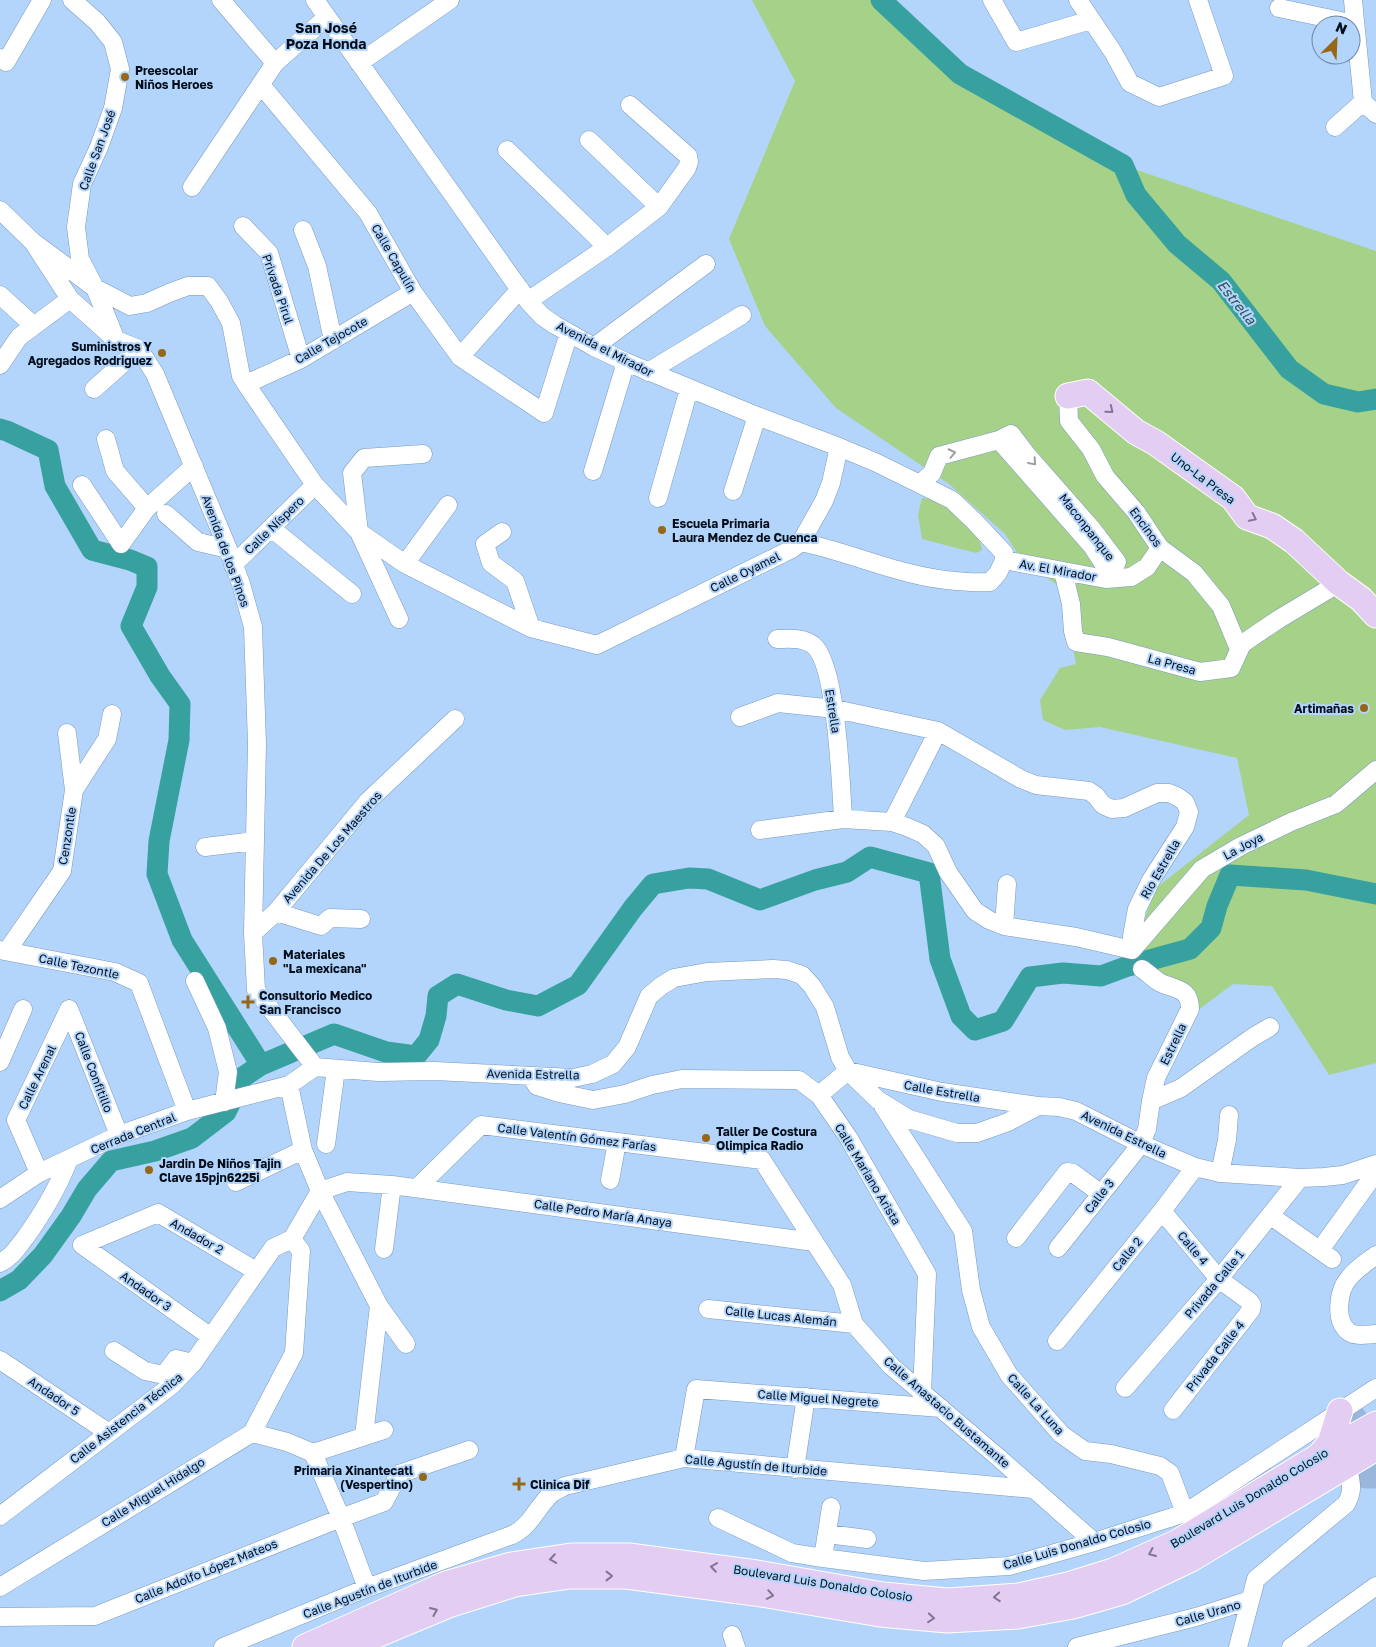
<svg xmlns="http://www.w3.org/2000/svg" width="1376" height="1647" viewBox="0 0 1376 1647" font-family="'Golos Text',sans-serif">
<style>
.green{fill:#a6d188}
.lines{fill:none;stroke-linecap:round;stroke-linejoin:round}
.river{stroke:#37a19f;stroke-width:21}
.highway-tunnel{stroke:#99b7da;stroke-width:25;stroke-dasharray:25 12;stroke-linecap:butt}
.minor-casing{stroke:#7999bf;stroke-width:19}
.highway-casing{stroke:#fff;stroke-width:27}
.minor{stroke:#fff;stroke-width:18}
.highway{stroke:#e4cdf2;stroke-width:25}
.oneway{stroke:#7f7791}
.oneway2{stroke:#9b9fa4}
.poi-dot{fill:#976617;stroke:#b3d5fc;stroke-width:2}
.labels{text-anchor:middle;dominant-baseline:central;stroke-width:4;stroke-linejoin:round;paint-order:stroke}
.poi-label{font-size:12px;font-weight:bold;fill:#040e1b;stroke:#b3d5fc;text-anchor:start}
.street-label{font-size:12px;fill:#040e1b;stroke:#b3d5fc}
.neighbourhood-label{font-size:14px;font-weight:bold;fill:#040e1b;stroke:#b3d5fc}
.water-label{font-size:14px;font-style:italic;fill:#30504f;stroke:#b3d5fc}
</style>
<rect width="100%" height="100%" fill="#b3d5fc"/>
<path class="green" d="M752,0H881L960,74L1122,165L1376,251V1063L1329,1075L1272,986L1233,984L1194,1013L1186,989L1147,977L1136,943L1156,888L1249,815L1237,758L1100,727L1065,730L1043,720L1040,700L1060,668L1076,664L1062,588L1023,562L1005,534L949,484L836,408L765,326L729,239L795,81Z
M922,498L939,500L969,524L980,541L982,550L976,553L922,539L918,515Z"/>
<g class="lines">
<path class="river" d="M881,0L960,74L1123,165L1136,195L1177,244L1221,281L1289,369L1324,394L1358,402L1376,399
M0,429L7,431L48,450L55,486L92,550L130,560L147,567V587L131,626L160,676L180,704L179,740L159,841L157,874L182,940L261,1065
M0,1291L19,1280L43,1255L71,1216L87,1189L111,1161L155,1151L192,1138L226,1112L243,1077L261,1065L334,1034L386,1052L416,1056L429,1040L436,1016L438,996L457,984L506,1000L538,1006L578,985L633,908L653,884L689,878L708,879L760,900L815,880L847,872L870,857L929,873L940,959L961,1016L975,1030L1003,1021L1030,977L1063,973L1101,976L1128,966L1190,949L1211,928L1217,906L1230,875L1306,880L1376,894"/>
<path class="highway-tunnel" d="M1366,1413L1347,1427C1341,1452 1349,1458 1366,1476H1376"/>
<g class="minor-casing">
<path id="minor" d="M72,0L97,22L113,42L120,69L113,108L99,147L82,184L76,227L80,259L95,288L114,335
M221,0L275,63
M992,0L1016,42L1091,20
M1078,0L1113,52L1130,83L1159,97L1224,76L1198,0
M1353,0L1363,102L1376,114
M1279,8L1355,24
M0,58L6,62L42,0
M359,63L450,0
M261,85L368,213L413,292L460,357L544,413L569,333
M1335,127L1363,102
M589,140L659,207
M507,150L607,247
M192,187L275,63L327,17
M0,210L33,242L70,299L116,340L139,349L155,374L228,549L241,584L253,627L257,744L253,933L256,990L315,1067
M243,226L269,253L301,359
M303,230L317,266L333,340
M33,242L95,288L130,306L147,303L169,293L188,286H208L219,301L231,323L241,376L246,384L315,485L359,532L405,564L531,628L597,645L792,549L801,542C853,553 902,577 956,581C968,582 979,583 990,582L998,573L1004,560V553L974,521L952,500L877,463L839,447L757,416L626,362L594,347L555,325L542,316L528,301L315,0
M0,295L34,326
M528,301L607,247L659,207L687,168L689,162L688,156L630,105
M594,347L706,264
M460,357L520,289
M0,365L19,337L70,299
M648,372L742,315
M246,384L301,359L413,292
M94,389L139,349
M1068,396L1069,421L1091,449L1105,476L1136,512L1160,548L1194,573L1221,606L1239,649
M106,439L115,471L147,508
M593,471L626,362
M920,484L932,473L939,456L999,440L1011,434L1027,455L1092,529L1117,562L1107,569L1092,546L999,440
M82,485L121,544L147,508L194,466
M733,491L757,416
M658,498L689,389
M166,514L198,542L228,549
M271,528L352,594
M502,532L485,544L491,563L515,581L531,628
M801,542L824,501L831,483L839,447
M1004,560L1106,579L1131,577L1147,567L1160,548
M405,564L448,505
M233,565L315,485
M1063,571L1071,604L1073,631L1076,642L1108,647L1200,672L1231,668L1242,644L1279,619L1339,583
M399,619L359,532L352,473L364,458L423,454
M777,639C789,639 803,637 813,645C837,663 841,787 843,819
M740,717L778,703L835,709L938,731L1021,779L1036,785L1089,791L1096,796L1103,805L1112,809L1124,808L1157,793H1169L1178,797L1185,802L1189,812L1185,827L1151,880L1137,909L1132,936V950
M67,733L74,790
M892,822L938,731
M760,830L843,819L892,822L907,827L923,834L936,846L948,872L975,911L989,920L1004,926L1076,937L1132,950
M205,847L255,841
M276,912L321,926L330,918L361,919
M1004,926L1007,884
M253,933L276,912L368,801L455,719
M0,950L115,972L139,983L187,1111
M1132,950L1202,869L1241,846L1291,822L1336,804L1376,770
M7,951L62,871L74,790L107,739L112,714
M195,981L217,1028L228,1072L224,1102
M69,1009L119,1135
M0,1062L23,1009
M315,1067L378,1072L435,1071L573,1078L592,1074L613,1064L627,1047L649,996L661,986L674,978L707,972L773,969L787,970L802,975L812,986L825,1007L840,1057L848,1071L878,1100L909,1119L957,1133H977L1008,1122L1038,1106L1059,1107L1076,1111L1141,1144L1195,1167L1220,1173L1300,1178L1324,1177L1343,1175L1376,1164
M531,1076L537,1086L559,1093L593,1100L625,1094L652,1085L682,1079L799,1080L819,1095L848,1137L927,1274L922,1393
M289,1085L303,1150L320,1191L379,1306L406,1344
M819,1095L848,1071L942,1092L1038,1106
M1151,1101L1181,1088L1253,1037L1270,1027
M883,1106L963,1231L971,1290L981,1327L1009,1375L1061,1434L1085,1451L1111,1454L1160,1466L1170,1473L1185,1513
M326,1144L336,1069
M39,1173L16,1120L69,1009
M1220,1173L1227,1140L1229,1115
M610,1180L617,1142
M236,1182L303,1150
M417,1188L481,1125L762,1160L842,1285L854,1324L891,1366L999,1458L1094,1542
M0,1199L39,1173L119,1135L187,1111L289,1085L315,1067
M1162,1211L1219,1279L1249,1301L1252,1305L1251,1310L1173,1410
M1271,1216L1332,1259
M1016,1238L1067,1172L1073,1173L1100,1193
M292,1239L320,1191L347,1182L392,1185L814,1242
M82,1245L158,1213L256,1271
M82,1245L211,1337
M1058,1248L1141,1144L1147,1129L1151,1101L1156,1078L1190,1009C1190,987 1174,990 1159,982C1153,978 1148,973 1142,969
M384,1249L392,1185
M1320,1250L1376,1172
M1376,1255C1367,1262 1356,1269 1349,1278C1338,1290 1334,1321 1349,1332C1356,1337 1368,1334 1376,1334
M0,1263C12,1257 17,1248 25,1238C43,1213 58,1188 69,1159
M708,1309L854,1324
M1057,1341L1162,1211L1195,1167
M114,1351L145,1371L164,1375L176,1359L193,1363
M0,1360L109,1433
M1125,1388L1219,1279L1300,1178
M252,1433L294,1353L301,1251L292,1239
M364,1436L379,1306
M313,1453L341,1518L367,1588
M313,1453L384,1430
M684,1458L696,1389L941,1408
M795,1469L806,1397
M0,1516L172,1385L193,1363L273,1248L292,1239
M718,1518L792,1553L823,1558L924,1571L1009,1566L1094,1542L1185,1513L1376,1388
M827,1534L867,1539
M823,1558L831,1507
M0,1587L252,1433L287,1442L313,1453
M0,1617L95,1616L341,1518L384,1502L399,1474L469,1450
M732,1635L736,1647
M223,1647L367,1588L512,1535C531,1526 536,1508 551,1494C554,1491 560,1489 565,1486L684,1458L1033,1489
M1077,1647L1196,1617L1250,1600
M1238,1647L1256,1579L1346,1504C1355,1489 1350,1480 1347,1464
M1291,1647L1376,1586"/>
</g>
<g class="highway-casing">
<path id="highway" d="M1068,396L1088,392L1136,432L1156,443L1233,498L1247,517L1272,526L1294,541L1339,583L1361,599L1376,615
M1319,1456L1330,1443L1340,1411
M305,1647L446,1584L511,1565L571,1556H629L757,1573L883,1595L948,1601L1019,1596L1068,1585L1113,1571L1178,1542L1319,1456L1376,1424
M348,1647L451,1604L515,1584L570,1576H626L755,1593L880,1614L947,1620L1018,1616L1073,1606L1122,1592L1191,1559L1376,1448"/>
</g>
<use href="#minor" class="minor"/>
<use href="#highway" class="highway"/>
</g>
<defs><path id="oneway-chevron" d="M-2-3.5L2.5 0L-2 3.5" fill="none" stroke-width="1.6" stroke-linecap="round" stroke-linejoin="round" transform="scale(1.25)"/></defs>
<g class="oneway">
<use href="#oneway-chevron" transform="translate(1110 410) rotate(39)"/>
<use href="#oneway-chevron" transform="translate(1253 518) rotate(26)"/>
<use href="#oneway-chevron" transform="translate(1152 1553) rotate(156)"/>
<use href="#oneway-chevron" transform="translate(553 1559) rotate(171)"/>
<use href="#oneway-chevron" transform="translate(714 1567) rotate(-172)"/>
<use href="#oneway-chevron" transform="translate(609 1576)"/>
<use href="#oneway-chevron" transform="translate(770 1595) rotate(10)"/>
<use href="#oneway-chevron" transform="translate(997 1597) rotate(176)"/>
<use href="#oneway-chevron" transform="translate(434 1611) rotate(-23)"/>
<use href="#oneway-chevron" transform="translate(931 1618) rotate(5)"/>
</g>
<g class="oneway2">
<use href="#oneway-chevron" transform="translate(952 453) rotate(-12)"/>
<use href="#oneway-chevron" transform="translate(1033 462) rotate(49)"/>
</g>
<g class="poi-dot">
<circle cx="125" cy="77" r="5"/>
<circle cx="162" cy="353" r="5"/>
<circle cx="662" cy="530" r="5"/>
<circle cx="1364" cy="708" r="5"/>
<circle cx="273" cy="961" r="5"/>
<path d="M245.5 994.5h5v5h5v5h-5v5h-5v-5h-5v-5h5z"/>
<circle cx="706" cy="1138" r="5"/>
<circle cx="149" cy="1170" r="5"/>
<circle cx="423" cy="1477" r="5"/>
<path d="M516.5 1476.5h5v5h5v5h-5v5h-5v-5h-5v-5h5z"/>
</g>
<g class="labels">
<g class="poi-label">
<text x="135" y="70">Preescolar<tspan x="135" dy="14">Niños Heroes</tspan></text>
<text x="152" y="346" text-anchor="end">Suministros Y<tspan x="152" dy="14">Agregados Rodriguez</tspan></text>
<text x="672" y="523">Escuela Primaria<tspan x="672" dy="14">Laura Mendez de Cuenca</tspan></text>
<text x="1354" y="708" text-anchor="end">Artimañas</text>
<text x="283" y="954">Materiales<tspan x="283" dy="14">"La mexicana"</tspan></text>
<text x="259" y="995">Consultorio Medico<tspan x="259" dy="14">San Francisco</tspan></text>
<text x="716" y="1131">Taller De Costura<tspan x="716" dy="14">Olimpica Radio</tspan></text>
<text x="159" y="1163">Jardin De Niños Tajin<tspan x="159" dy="14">Clave 15pjn6225i</tspan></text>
<text x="413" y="1470" text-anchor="end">Primaria Xinantecatl<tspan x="413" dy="14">(Vespertino)</tspan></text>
<text x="530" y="1484">Clinica Dif</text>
</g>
<g class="street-label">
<text transform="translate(97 150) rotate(-70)">Calle San José</text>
<text transform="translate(394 258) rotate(60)">Calle Capulín</text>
<text transform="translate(278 289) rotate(71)">Privada Pirul</text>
<text transform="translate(331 340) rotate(-30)">Calle Tejocote</text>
<text transform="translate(605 349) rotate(27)">Avenida el Mirador</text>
<text transform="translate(1203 478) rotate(37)">Uno-La Presa</text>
<text transform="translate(274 525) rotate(-44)">Calle Níspero</text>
<text transform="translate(1087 527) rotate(52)">Maconpanque</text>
<text transform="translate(1146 527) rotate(54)">Encinos</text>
<text transform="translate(226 551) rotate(70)">Avenida de los Pinos</text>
<text transform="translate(1058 570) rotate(10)">Av. El Mirador</text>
<text transform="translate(745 572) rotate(-26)">Calle Oyamel</text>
<text transform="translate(1172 664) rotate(15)">La Presa</text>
<text transform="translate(833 711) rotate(81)">Estrella</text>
<text transform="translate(67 836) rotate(-81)">Cenzontle</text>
<text transform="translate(1243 846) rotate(-28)">La Joya</text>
<text transform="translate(332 847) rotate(-49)">Avenida De Los Maestros</text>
<text transform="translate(1160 869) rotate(-60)">Rio Estrella</text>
<text transform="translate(79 966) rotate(12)">Calle Tezontle</text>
<text transform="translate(1173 1044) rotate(-64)">Estrella</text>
<text transform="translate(94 1072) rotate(69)">Calle Confitillo</text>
<text transform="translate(533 1074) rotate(1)">Avenida Estrella</text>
<text transform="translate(37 1077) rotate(-64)">Calle Arenal</text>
<text transform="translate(942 1091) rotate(10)">Calle Estrella</text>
<text transform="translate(133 1133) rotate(-22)">Cerrada Central</text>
<text transform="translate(1124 1134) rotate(26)">Avenida Estrella</text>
<text transform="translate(577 1137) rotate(7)">Calle Valentín Gómez Farías</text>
<text transform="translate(868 1174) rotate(59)">Calle Mariano Arista</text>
<text transform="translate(1099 1196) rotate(-52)">Calle 3</text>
<text transform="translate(603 1213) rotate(8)">Calle Pedro María Anaya</text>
<text transform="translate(197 1236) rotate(30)">Andador 2</text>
<text transform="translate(1193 1248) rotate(50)">Calle 4</text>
<text transform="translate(1127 1254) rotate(-51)">Calle 2</text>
<text transform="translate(1214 1284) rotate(-50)">Privada Calle 1</text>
<text transform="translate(146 1291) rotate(35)">Andador 3</text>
<text transform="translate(781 1316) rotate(6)">Calle Lucas Alemán</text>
<text transform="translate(1215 1356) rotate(-52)">Privada Calle 4</text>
<text transform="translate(54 1396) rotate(34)">Andador 5</text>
<text transform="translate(818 1398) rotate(4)">Calle Miguel Negrete</text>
<text transform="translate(1036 1404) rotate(48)">Calle La Luna</text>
<text transform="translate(947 1412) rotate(41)">Calle Anastacio Bustamante</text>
<text transform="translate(126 1418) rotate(-38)">Calle Asistencia Técnica</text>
<text transform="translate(756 1465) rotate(5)">Calle Agustín de Iturbide</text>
<text transform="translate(153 1492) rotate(-32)">Calle Miguel Hidalgo</text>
<text transform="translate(1249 1498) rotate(-31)">Boulevard Luis Donaldo Colosio</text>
<text transform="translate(1077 1544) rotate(-16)">Calle Luis Donaldo Colosio</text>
<text transform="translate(206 1571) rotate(-22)">Calle Adolfo López Mateos</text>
<text transform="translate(823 1583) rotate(9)">Boulevard Luis Donaldo Colosio</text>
<text transform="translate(370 1589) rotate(-21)">Calle Agustín de Iturbide</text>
<text transform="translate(1208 1613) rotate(-16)">Calle Urano</text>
</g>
<g class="neighbourhood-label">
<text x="326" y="27">San José<tspan x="326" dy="16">Poza Honda</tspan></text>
</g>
<g class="water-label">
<text transform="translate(1237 302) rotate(51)">Estrella</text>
</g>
</g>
<g transform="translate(1336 40) rotate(24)"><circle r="24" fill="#b3d5fc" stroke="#6d85a2"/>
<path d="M0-4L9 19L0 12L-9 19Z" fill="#976617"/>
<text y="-8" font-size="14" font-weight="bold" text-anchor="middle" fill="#040e1b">N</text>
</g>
</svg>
